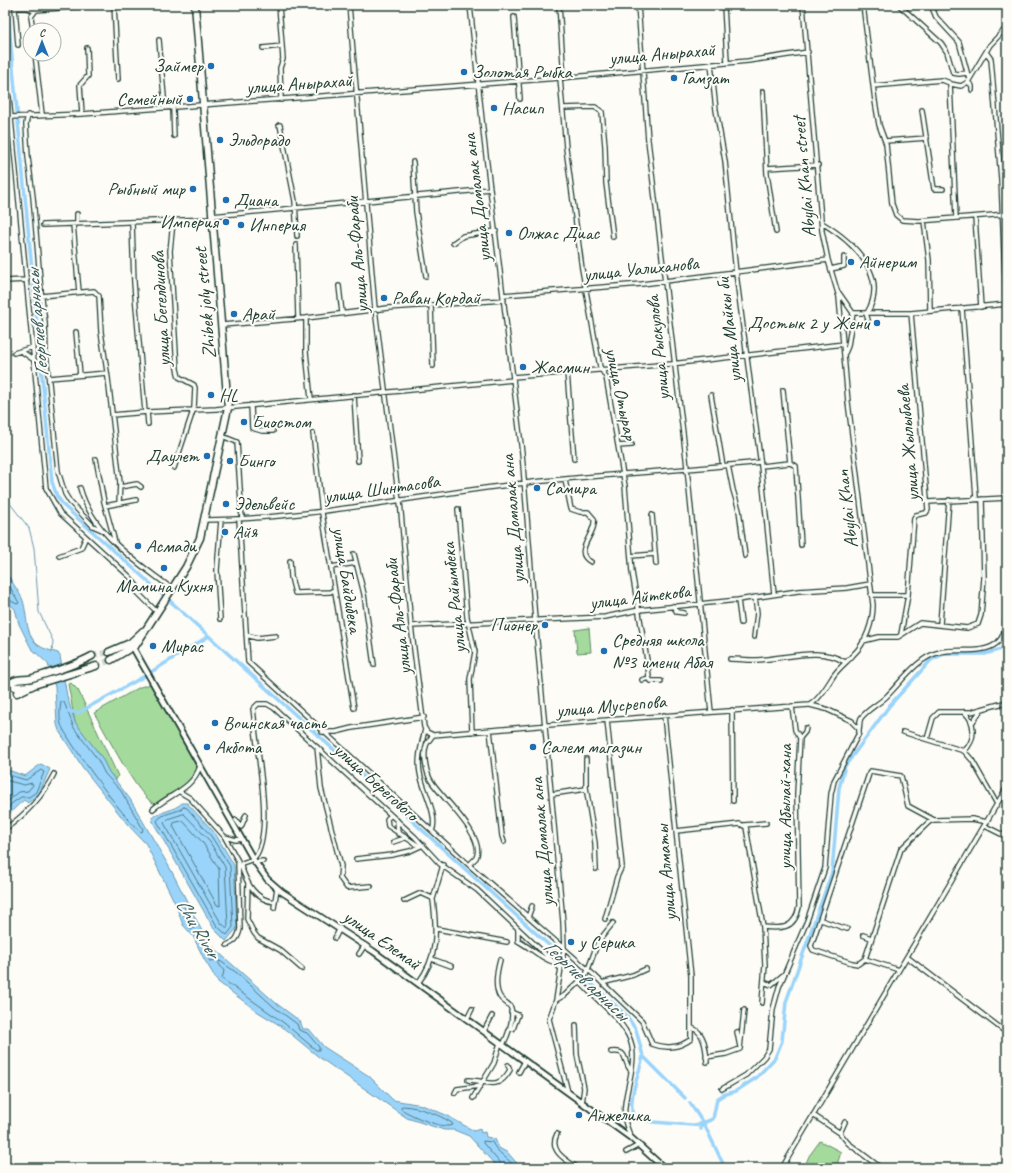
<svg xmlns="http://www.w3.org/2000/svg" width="1012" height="1173" viewBox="0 0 1012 1173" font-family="Caveat,sans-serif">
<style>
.green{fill:#a5da9d;stroke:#628c68}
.water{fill:#9ad4fa;stroke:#6998ab}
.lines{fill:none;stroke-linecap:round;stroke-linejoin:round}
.shore{stroke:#507983;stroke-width:1}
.stream{stroke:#6998ab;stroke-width:1}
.canal{stroke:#9ad4fa;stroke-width:3.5}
.trunk-tunnel{stroke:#d1d6d0;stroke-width:6;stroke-dasharray:6 3;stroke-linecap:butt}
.minor-casing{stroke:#1f3d34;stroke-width:6}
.tertiary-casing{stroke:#1f3d34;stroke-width:8}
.trunk-casing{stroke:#1f3d34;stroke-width:9}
.minor{stroke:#fdfcf7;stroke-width:3.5}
.tertiary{stroke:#fdfcf7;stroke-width:4.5}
.trunk{stroke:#fdfcf7;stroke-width:6}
.poi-dot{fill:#1f6fb2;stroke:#fdfcf7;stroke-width:1.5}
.labels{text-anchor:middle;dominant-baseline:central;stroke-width:4;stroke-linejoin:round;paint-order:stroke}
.street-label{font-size:19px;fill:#1f3d34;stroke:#fdfcf7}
.poi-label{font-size:19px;fill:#1f3d34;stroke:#fdfcf7;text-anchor:start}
.water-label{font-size:20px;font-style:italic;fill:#385b5c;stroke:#fdfcf7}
</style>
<rect width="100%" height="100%" fill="#fdfcf7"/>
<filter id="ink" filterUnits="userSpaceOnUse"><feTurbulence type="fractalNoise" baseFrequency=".025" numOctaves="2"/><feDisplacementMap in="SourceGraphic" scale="8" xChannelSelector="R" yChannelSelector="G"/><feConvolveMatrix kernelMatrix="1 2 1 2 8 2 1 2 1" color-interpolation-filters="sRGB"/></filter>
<g filter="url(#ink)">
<path class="green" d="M589,628L591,652L577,653L575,630Z
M71,683L78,690L118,776L116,780L109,772L102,758L75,722L68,684Z
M151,684L197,768V773L180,791L162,799L155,804C137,797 106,732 94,713L140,687Z
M820,1141L841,1152L836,1168H804L809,1156Z"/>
<path class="water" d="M5,572C7,573 21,596 22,598C28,612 24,634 38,645C43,649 52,651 58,653L60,656L67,696L75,722L102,758L109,772L130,799L171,870L208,943L277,1004L300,1021L303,1029H309L324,1047L369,1076L393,1100L422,1105L446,1115L474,1131L480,1129L481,1133L485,1132L486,1137L495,1139L499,1148L508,1153L521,1168H498L469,1136L454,1130H444L407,1118L320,1058L281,1026L258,1012L218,982L204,959L193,936L183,925L175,903L146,844L128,825L83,768L59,731L57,724L55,687L48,664L31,648L19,624L15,609L5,600Z
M41,764L50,769L39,794L28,803L24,800C16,806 12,812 5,818V769L25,776Z
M182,803H187L215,833L234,865L237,928L226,941L214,929L153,822L152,817C161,812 175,810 182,803Z"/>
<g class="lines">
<path class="shore" d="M5,578L19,603L17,604L5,598
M61,702H64L74,728L98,760L105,774L121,791L143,829L142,832C132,830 65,738 61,724C59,717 60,708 61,702Z
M5,774L26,780L41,770L44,772L36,792L29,797H21L11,804L5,813
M5,780L24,785L32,783L33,785L28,791L19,792L5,804
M184,807L187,808L211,836L230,866L233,927L227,935L217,926L157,821C162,812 176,814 184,807Z
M184,814L208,839L225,867L228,925L227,928L221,923L164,823L168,819Z
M183,821L203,843L219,869L220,906L217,905L173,826L174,823Z
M181,903L183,904L194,926L193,929L190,928L180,905Z
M205,949H208L218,958V960L210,961Z
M220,961L237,973L274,1007L297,1024L299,1030L307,1033L319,1047V1050H316L284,1023L222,979L224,971L219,964Z
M403,1106C419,1107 438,1114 452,1123L453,1125C443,1130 410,1115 401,1109V1107Z
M501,1168L500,1163L483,1143V1141L492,1142C497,1153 508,1158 516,1168"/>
<path class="stream" d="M5,497L29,528L34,548L39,612L53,641L52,652"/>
<path class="canal" d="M7,5L52,482L57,496L64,506L162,594
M169,600L627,1016L636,1030L643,1056L685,1098
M68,711L78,713L85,709L143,677L209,636
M643,1056C639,1076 628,1096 633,1117L653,1122L705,1126
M690,1103L705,1126L725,1168
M701,1129L700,1124L713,1119L717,1099L723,1095L736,1091L756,1078L775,1058L782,1041L786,1002L832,872L839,788L845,766L890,705L931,660L944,654H985L1001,649L1007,641"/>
<path class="trunk-tunnel" d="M92,656L109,652
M96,666L111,660
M5,679L11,677
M5,685L12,682
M5,691L15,687
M5,697L17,693"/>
<g class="minor-casing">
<path id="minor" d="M114,5L118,79
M279,5L283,59L280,68L281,100
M349,5L375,309L399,501
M470,5L484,139L522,453L535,619L563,922L564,949L556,1000L549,1019L568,1092
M559,5L564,78
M638,5L648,140L686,458L711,712
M724,5L727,62
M863,5L875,101L879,125L886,144L892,204L896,215L902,220L919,221L1007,214
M899,5L941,43L947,52L953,73L959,74L967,73
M931,5L936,17L959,42L969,79
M36,10L95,5
M514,17L520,99
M33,30L31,17L36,10V5
M159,40L165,108
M18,45L15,8H28L34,11
M263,48L282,46
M986,52L991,59L1001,179L1007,326
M35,54L42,114
M711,64L716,110L725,161L736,273L761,466L774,594
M560,78L566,148L582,269L600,367L606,377L625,486L632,572L648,666L649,678L642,680
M968,82L972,86V90
M951,84L961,86L968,82L990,45L1007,27
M873,86L942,80L950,83L956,218
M5,91L9,97L46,488L60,513L130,577L137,586L136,591L157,612
M763,91L767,174L776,232
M173,108L174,136
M563,108L595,107L602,112L605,146L606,183L613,237
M922,110L934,189H943
M82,114L80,85L88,76L87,48
M28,115L26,124L28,157L33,197L41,291L45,322L46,353L58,471L65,494L70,502L93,526L102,530
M11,117L82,114L560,78L748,61L808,52
M279,125H280L295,201L297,236
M885,141L927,138
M413,162L416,212L426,276
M767,168L818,165
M212,216L490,189
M975,217L981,307
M924,221L929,260L930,311
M173,222L170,251L177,369L179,377L194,385L195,388L194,408L174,468
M77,223V214
M132,223L134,283L145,412
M822,223C852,241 890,275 867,313
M73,224L79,292
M43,225L212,219
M453,243L463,236L496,231
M296,245L298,318
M831,269L844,266V257
M5,281L27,280
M339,286L342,313
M839,293L853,313L848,346L845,353
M503,295L642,284L828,260
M41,296L94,291L99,296L101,332L108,378L120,483L119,503
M431,305L433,366
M962,308L976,497L973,500
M853,313H911L1007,304
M866,313L868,320
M306,318V352L311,399
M222,325L306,318L388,308L504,300
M76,332L80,375
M21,351L34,360
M14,353L33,347
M567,372L574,459
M513,377L671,364L844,344
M49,378L107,373
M783,390L790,463
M354,395L358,461
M711,395L723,466
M251,405L252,428L262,431H273
M147,412L148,424
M112,415L147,412L216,409L513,380
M313,433L322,513L354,708
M222,436L237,442L242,519
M618,446L632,445
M96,459L104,502L115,542
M728,465L733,490L739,510L745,556
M761,466L790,463L796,466L801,545
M565,480L571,509L580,512H588L594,519C597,534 571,552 591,562
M120,487L137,484L141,487
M80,488C93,535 135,560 171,588
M400,501L411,626L424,727L427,732L433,735
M928,502L1007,498
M105,506L136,500
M458,509L467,617L475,652L470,679L472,732
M652,515L656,564
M239,519L248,662L469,865L594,975L642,1021L652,1044C665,1049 680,1048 691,1039V976L664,715
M203,520C312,519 417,495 525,483C603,474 682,471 760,462
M354,554L364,594L374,665
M59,556L81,548L86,537
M631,556L655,554
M290,561L291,577L295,593L330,592L334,590
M331,567L356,563
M871,595H908
M738,600L741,623
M673,606L677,612L684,613
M220,619L217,570L221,520
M940,624L949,500
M411,626L605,617L639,610L738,600L798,591L847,588L870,584
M901,634L908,595L914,518L916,515L926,513L928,510L911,313
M246,635L257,638L276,636
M754,637L757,613L755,597
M863,641L879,637H898L920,623L967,628L978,624L981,615L984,578L982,499
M730,659C738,659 746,660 754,660C783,660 819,645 845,662
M649,678L651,681H661
M810,705L826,709L852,721
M732,710L733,801
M964,712C976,722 976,740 964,751
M972,723L981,710
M425,729C422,744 417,758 420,773C422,788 439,816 432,831
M859,729C860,725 859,722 861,718C868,709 879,704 887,696C902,681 918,657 940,652C957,648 983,655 997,643C1007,635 1004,623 1007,612
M490,730L502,836L504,842
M322,732H336L352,728L424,717
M903,732L964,751L972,760L997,804
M433,735L607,720L809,705C819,701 828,684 834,675C840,667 847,662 853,655C866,643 873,622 873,605L848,402L839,297L828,260L822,231L803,5
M433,735C431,738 427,742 426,746C423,755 426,771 430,779C439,796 487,836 476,858C474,860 471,863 469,865
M800,738L805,732L806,728
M927,739L933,718L939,712H971L1007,702
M317,747L321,788L341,866L340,878L347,888L371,886
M586,759V787L595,843L596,869
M180,792L190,798L224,836L238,861L240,929C238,938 235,942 227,945
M552,794L586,789
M153,809C170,794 193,789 200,766
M391,815L387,819L388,826L419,846
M236,820L241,827
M397,820L398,834
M744,825L766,823
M985,826L1003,835L1007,833
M241,827L246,815
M5,829C25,815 43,796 54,774
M676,831L740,824L746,827L763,927L765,965L762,1003
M225,837L236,840L241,839
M393,842L405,838
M356,859L392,855L410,851L423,845
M254,862L263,861
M248,883L247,919L254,933L258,938L280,950L302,969
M433,899L443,865
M404,901L421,893L432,898L433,900C437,931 438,958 418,983
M275,902C255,900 247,884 241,866L242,863C248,861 254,860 257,854C273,823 256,751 254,717L253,709L258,704H267L274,708L415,837L440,864L477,890L560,968
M274,908L277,888
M528,917L532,906
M605,919L617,877L622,866L607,720
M821,920L847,929
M763,927C782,929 795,929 799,907L797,794L800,738L795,730L792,706
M437,929L507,942
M518,929V941
M863,935L871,938
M335,938L340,928
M518,941C530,947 540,958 553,962
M359,954L365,945
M907,957L1007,1033
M432,959L451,966
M865,959L858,964L852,963L813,950L811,946L870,771L901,776L908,806L934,820
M865,959L901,849L929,822L934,820L972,819L987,822
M865,959L899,970
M500,960C497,971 494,987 500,997C503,1002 509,1003 511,1008C514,1019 508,1035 503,1045
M579,981C595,999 617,1014 628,1035C642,1061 621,1093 625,1120C626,1126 629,1132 631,1138
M764,982L771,985L783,975
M602,983L633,975L646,969
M556,1000L565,995L586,975L598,942L613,923
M467,1019L472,1009
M576,1025L577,1055L584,1088L582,1103
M692,1028C705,1032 706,1050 707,1062
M509,1029H513L518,1015L511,1012
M484,1031L492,1016
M737,1032L740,1047
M611,1052C629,1050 622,1060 631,1071
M706,1057L726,1054L740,1049L744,1010
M519,1072L525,1061
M468,1080C488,1080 497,1092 510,1070L508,1065
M722,1089L746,1075L764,1057L769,1049L773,1009L779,987L807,921L825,868L831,794L834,781L859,733V729L851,721
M455,1093L457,1089L480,1086
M473,1098L494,1063L500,1043
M813,1115L840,1133L848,1143L881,1168
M840,1133L845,1122
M557,1134C548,1151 566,1160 578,1168
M626,1152L639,1145
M782,1168L1007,787"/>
</g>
<g class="tertiary-casing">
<path id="tertiary" d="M131,644L253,859L267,879L282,892L373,951L631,1138L664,1168"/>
</g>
<g class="trunk-casing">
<path id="trunk" d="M109,652L130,643L143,631
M111,660L136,645L186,567L200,538L228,408L195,5
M12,682C21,677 24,681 33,678C53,672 74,666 92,656
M15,687L29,686
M17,693L34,685L96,666"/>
</g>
<use href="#minor" class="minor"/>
<use href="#tertiary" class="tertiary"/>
<use href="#trunk" class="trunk"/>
</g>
</g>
<g class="poi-dot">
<circle cx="211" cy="66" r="4"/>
<circle cx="464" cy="72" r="4"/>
<circle cx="674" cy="78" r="4"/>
<circle cx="190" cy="99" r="4"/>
<circle cx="494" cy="108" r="4"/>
<circle cx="220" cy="140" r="4"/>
<circle cx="193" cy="189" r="4"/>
<circle cx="226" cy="200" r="4"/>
<circle cx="226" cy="222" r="4"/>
<circle cx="241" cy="225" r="4"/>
<circle cx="509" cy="233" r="4"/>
<circle cx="851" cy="262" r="4"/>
<circle cx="384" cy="298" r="4"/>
<circle cx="234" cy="314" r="4"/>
<circle cx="877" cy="323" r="4"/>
<circle cx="523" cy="367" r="4"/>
<circle cx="211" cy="395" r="4"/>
<circle cx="244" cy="422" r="4"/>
<circle cx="207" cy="456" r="4"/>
<circle cx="230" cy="461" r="4"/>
<circle cx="537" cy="488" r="4"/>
<circle cx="226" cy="504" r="4"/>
<circle cx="225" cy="532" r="4"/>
<circle cx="138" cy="546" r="4"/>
<circle cx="164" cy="568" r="4"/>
<circle cx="545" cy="625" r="4"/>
<circle cx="153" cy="646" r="4"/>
<circle cx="604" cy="651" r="4"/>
<circle cx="215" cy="723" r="4"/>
<circle cx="207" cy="747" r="4"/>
<circle cx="533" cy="747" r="4"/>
<circle cx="571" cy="942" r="4"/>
<circle cx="579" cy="1115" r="4"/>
</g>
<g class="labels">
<g class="street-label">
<text transform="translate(662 54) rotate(-5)">улица Анырахай</text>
<text transform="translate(299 84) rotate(-4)">улица Анырахай</text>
<text transform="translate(804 177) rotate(-95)">Abylai Khan street</text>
<text transform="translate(477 198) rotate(-97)">улица Домалак ана</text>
<text transform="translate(357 255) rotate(-95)">улица Аль-Фараби</text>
<text transform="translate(641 269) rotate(-6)">улица Уалиханова</text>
<text transform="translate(205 303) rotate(-95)">Zhibek joly street</text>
<text transform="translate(161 309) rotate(-93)">улица Бегелдинова</text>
<text transform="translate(729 330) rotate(-97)">улица Майкы би</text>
<text transform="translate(658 348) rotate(-96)">улица Рыскулова</text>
<text transform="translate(621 394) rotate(78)">улица Отырар</text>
<text transform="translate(908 443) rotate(-95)">улица Жылыбаева</text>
<text transform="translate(382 489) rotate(-8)">улица Шинтасова</text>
<text transform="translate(847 509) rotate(-97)">Abylai Khan</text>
<text transform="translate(513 519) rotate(-95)">улица Домалак ана</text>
<text transform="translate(347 580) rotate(81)">улица Байдибека</text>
<text transform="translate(640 597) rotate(-7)">улица Айтекова</text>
<text transform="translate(454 598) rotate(-96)">улица Райымбека</text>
<text transform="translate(398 617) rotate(-97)">улица Аль-Фараби</text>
<text transform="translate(611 706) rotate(-5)">улица Мусрепова</text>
<text transform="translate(376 782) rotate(42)">улица Берегового</text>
<text transform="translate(785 807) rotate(-90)">улица Абылай-хана</text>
<text transform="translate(542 842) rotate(-95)">улица Домалак ана</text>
<text transform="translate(666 873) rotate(-95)">улица Алматы</text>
<text transform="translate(382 940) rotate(35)">улица Елемай</text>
</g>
<g class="poi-label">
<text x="203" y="66" text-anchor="end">Займер</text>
<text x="472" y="72">Золотая Рыбка</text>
<text x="682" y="78">Гамзат</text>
<text x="182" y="99" text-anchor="end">Семейный</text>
<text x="502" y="108">Насип</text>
<text x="228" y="140">Эльдорадо</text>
<text x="185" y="189" text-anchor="end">Рыбный мир</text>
<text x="234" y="200">Диана</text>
<text x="218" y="222" text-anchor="end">Империя</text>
<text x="249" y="225">Инперия</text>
<text x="517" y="233">Олжас Диас</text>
<text x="859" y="262">Айнерим</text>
<text x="392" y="298">Раван Кордай</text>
<text x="242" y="314">Арай</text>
<text x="869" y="323" text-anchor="end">Достык 2 у Жени</text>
<text x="531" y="367">Жасмин</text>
<text x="219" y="395">HL</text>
<text x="252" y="422">Биостом</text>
<text x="199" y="456" text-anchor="end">Даулет</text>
<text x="238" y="461">Бинго</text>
<text x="545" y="488">Самира</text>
<text x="234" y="504">Эдельвейс</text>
<text x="233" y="532">Айя</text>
<text x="146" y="546">Асмади</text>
<text x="164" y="586" text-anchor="middle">Мамина Кухня</text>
<text x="537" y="625" text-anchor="end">Пионер</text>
<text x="612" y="640">Средняя школа<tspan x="612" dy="22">№3 имени Абая</tspan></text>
<text x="161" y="646">Мирас</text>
<text x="223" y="723">Воинская часть</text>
<text x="215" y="747">Акбота</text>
<text x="541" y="747">Салем магазин</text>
<text x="579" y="942">у Серика</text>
<text x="587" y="1115">Анжелика</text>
</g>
<g class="water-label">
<text transform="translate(37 323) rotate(-95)">Георгиев арнасы</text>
<text transform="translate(198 928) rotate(59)">Chu River</text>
<text transform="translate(586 980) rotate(43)">Георгиев арнасы</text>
</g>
</g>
<rect width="1012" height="1173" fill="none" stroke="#fdfcf7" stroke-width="20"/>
<rect x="10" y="10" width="992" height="1153" fill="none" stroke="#1f3d34" stroke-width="1.5" filter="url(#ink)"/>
<g transform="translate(42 42)"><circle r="19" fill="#fdfcf7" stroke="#a4b0a9"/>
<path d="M0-3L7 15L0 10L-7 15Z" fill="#1f6fb2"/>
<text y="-6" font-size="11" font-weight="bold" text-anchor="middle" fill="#1f3d34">С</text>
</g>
</svg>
